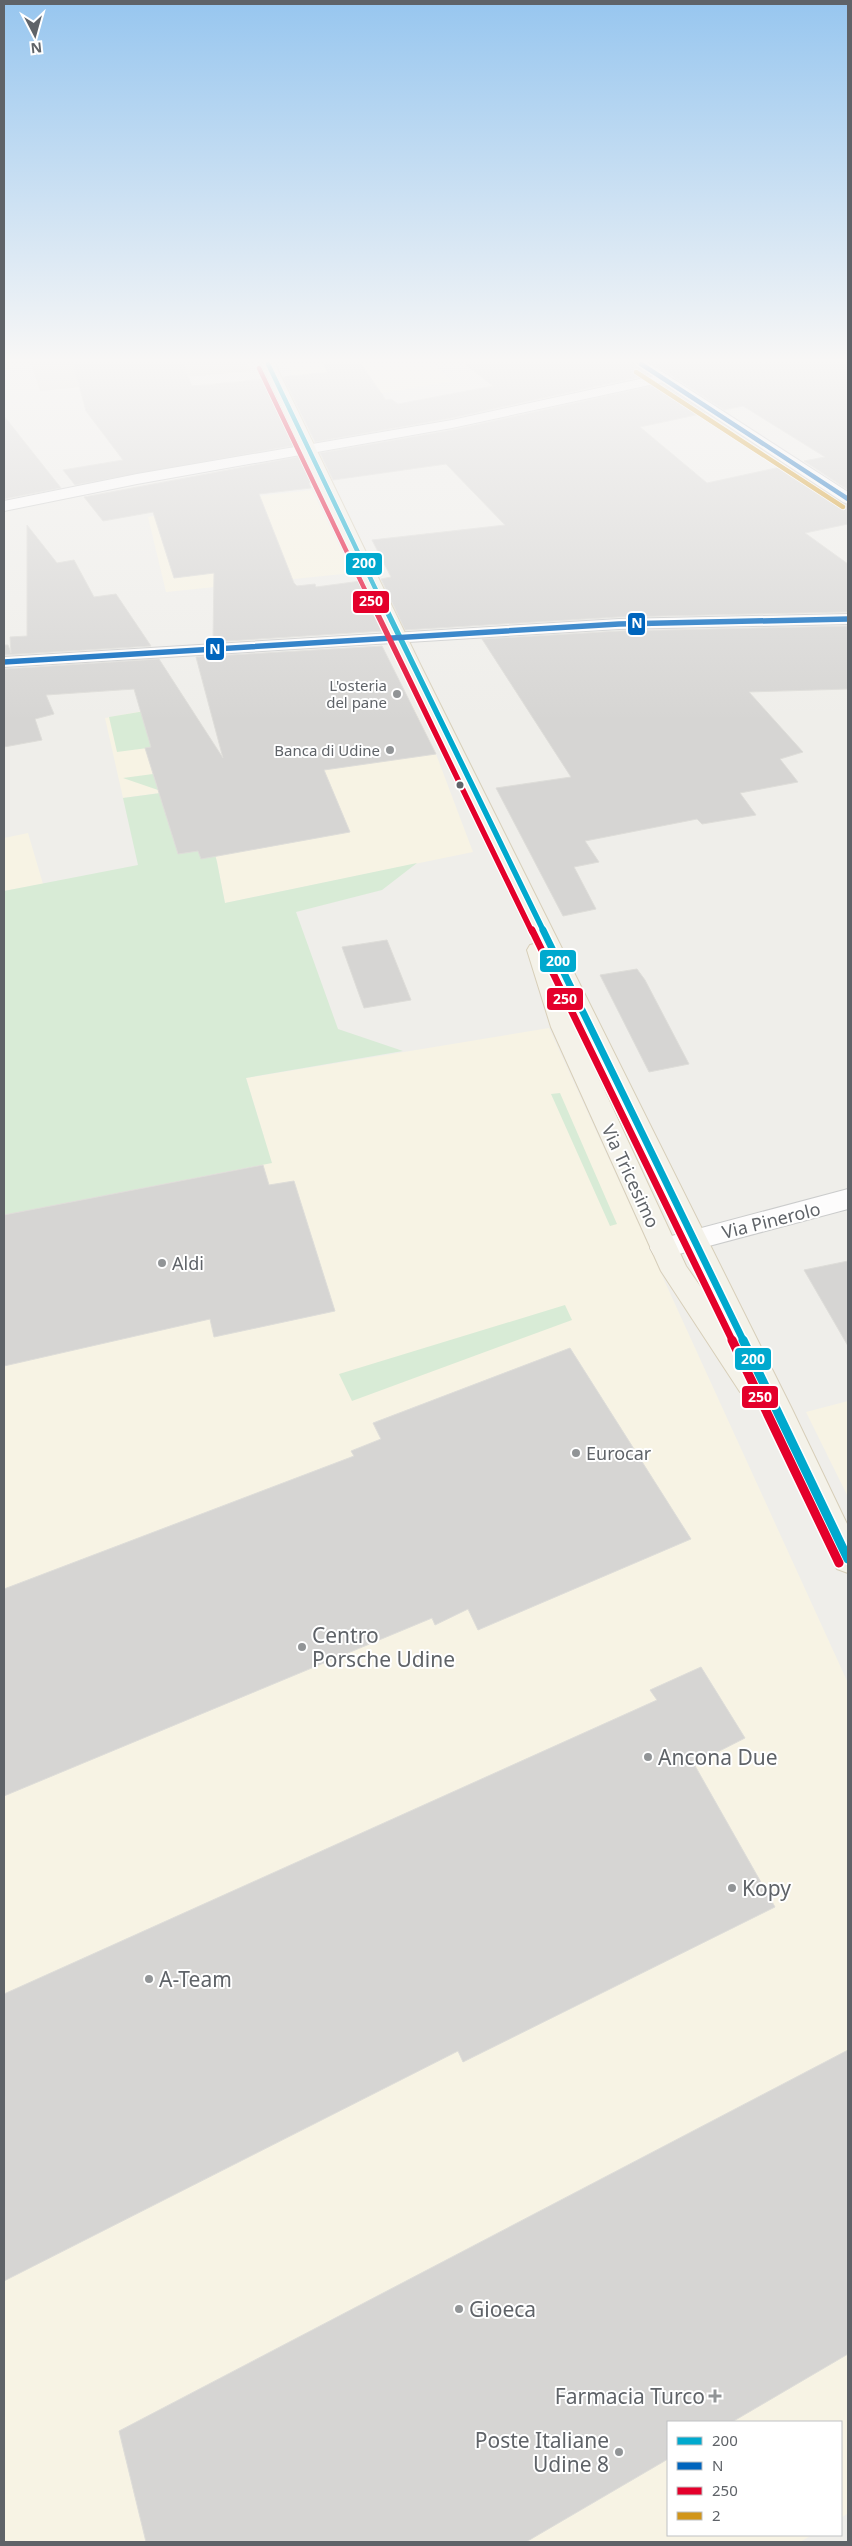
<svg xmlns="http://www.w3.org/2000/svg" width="852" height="2546" viewBox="0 0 852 2546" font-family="'Noto Sans',sans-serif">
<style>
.commercial{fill:#f7f3e4}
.education{fill:#e2e0da}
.green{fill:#d8ebd6}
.building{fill:#d6d5d3;stroke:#deddd9}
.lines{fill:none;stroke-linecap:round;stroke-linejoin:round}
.street-casing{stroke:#cbcccc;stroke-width:2}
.secondary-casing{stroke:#cacacb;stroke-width:2}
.primary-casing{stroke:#d7ceb8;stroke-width:2}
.street{fill:#fdfcfc;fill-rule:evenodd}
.secondary{fill:#fdfcfc;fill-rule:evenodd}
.primary{fill:#f4f2e9;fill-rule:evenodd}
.bus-1-far3-casing{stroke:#fff;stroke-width:6}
.bus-1-far2-casing{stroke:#fff;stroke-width:8}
.bus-1-far1-casing{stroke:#fff;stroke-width:10}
.bus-1-casing{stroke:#fff;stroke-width:12}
.bus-2-far1-casing{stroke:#fff;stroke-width:6}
.bus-2-casing{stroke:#fff;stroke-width:8}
.bus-3-far3-casing{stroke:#fff;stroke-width:6}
.bus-3-far2-casing{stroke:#fff;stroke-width:8}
.bus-3-far1-casing{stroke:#fff;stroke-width:10}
.bus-3-casing{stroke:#fff;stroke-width:12}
.bus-4-casing{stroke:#fff;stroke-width:6}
.bus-1-far3{stroke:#00a9ce;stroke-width:4.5}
.bus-1-far2{stroke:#00a9ce;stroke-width:5.5}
.bus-1-far1{stroke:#00a9ce;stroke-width:7}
.bus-1{stroke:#00a9ce;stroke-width:9}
.bus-2-far1{stroke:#0065bd;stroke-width:4.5}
.bus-2{stroke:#0065bd;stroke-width:5.5}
.bus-3-far3{stroke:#e4002b;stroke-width:4.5}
.bus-3-far2{stroke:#e4002b;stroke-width:5.5}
.bus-3-far1{stroke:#e4002b;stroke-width:7}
.bus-3{stroke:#e4002b;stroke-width:9}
.bus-4{stroke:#d1951a;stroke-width:4.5}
.poi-dot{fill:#919496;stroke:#fff;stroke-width:2}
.bus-dot{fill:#5f6368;stroke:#fff;stroke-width:2}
.labels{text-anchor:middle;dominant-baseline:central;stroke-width:4;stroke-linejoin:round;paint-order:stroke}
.far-poi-label{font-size:15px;fill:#5f6368;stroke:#fff;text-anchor:end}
.street-label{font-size:18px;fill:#5f6368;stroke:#fff}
.poi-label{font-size:18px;fill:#5f6368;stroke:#fff;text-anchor:start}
.near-poi-label{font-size:21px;fill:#5f6368;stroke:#fff;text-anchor:start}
.line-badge{stroke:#fff;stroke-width:2}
.badge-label{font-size:14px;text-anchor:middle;font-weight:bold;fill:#fff}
</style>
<rect width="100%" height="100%" fill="#efeeea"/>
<path class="commercial" d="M287,364H433L453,381L308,406Z
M312,490L353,573L166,592L148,517L232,499Z
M412,704L436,754L473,852L225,903L217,862L198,788L123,798L105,718L164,707L192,771L360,711Z
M28,833L43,884L4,891V838Z
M549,1028L848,1683V2513L841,2518V2422H668V2535H812L800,2542H4V1187L264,1137L246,1078Z
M848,1401V1497L806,1412Z"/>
<path class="education" d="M31,364H247L251,371L40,391Z"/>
<path class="green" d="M145,711L155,747L117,752L109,717Z
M153,774L158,790L123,778Z
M198,788L217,862L225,903L417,863L382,890L296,912L338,1029L403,1051L246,1078L272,1163L4,1215V891L138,865L123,798Z
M560,1093L617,1224L610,1226L551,1094Z
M565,1305L572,1320L352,1401L339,1374Z"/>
<path class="building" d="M73,364H183L192,386L266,379L297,445L75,485L63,470L123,460L86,411Z
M323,364H361L386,400L391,399L398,404L493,386L465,364H632L648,375L452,418L315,442L283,377L328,372Z
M654,364H848V490L804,461L825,457L743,406L724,410Z
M661,384L705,413L640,427L707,483L785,466L848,506V524L805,533L848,564V612L619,617L405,630L381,579L391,577L372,540L505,525L446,464L333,480L320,453L452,430Z
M4,416L61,488L4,499Z
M302,456L315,482L309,483L311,488L259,494L294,583L297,586L315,584L316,587L361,581L384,631L213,642L214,573L174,578L153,512L103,521L84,497Z
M27,525L57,563L74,560L94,597L116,594L151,646L4,655V645H8L11,653L10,637L27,636Z
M848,626V689L749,692L803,752L780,759L798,782L740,793L756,815L702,824L697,819L585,841L599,862L574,867L596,909L563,916L496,788L571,777L482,639L619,631Z
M382,646L436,754L324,770L350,832L201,859L198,851L178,854L145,748L151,747L134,689L46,695L54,714L35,719L42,740L4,747V669L159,659L223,758L196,657Z
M387,940L411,1000L364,1008L342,947Z
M637,969L645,980L689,1064L649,1072L600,975Z
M263,1165L269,1185L294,1181L335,1311L214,1337L210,1319L4,1366V1215Z
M848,1261V1346L804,1270Z
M570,1348L691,1539L478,1630L468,1609L435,1625L432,1618L4,1796V1589L354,1456L351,1451L381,1439L373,1423Z
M701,1667L745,1738L694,1764L775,1907L463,2062L458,2051L4,2281V1994L657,1700L650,1690Z
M848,2050V2354L732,2422H668V2459L526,2542H146L119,2431Z"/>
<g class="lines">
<g class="street-casing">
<path id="street" d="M663,374L668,375L670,378L668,381L452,428L137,484L4,511V501L137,474L452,420Z
M848,614V624L619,629L4,667V657L619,619Z
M848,1189V1209L664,1258L654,1255L650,1248L654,1241L664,1238Z"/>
</g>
<g class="secondary-casing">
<path id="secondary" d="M634,364H650L848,492V504L843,502Z"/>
</g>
<g class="primary-casing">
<path id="primary" d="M261,364H275L420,664L792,1409L848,1526V1573L837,1569L755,1393L750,1395L740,1392L661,1271L551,1027L527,950L530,945L538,943L402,664ZM566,1001L714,1306L686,1266L575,1027Z"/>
</g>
<use href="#street" class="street"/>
<use href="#secondary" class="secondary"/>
<use href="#primary" class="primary"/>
<g class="bus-1-far3-casing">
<path id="bus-1-far3" d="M268,364L387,613"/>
</g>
<g class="bus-1-far2-casing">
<path id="bus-1-far2" d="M387,611L544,932"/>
</g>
<g class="bus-1-far1-casing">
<path id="bus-1-far1" d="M543,930L744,1342"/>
</g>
<g class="bus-1-casing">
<path id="bus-1" d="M743,1340L848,1559"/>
</g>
<g class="bus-2-far1-casing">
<path id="bus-2-far1" d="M641,364L848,499"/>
</g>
<g class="bus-2-casing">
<path id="bus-2" d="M4,662L619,624L848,619"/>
</g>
<g class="bus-3-far3-casing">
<path id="bus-3-far3" d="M259,368L376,613"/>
</g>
<g class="bus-3-far2-casing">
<path id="bus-3-far2" d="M376,611L532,932"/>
</g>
<g class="bus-3-far1-casing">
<path id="bus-3-far1" d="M532,930L733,1342"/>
</g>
<g class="bus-3-casing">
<path id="bus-3" d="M732,1340L839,1563"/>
</g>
<g class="bus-4-casing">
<path id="bus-4" d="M636,372L843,507"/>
</g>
<use href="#bus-1-far3" class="bus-1-far3"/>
<use href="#bus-1-far2" class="bus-1-far2"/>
<use href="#bus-1-far1" class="bus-1-far1"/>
<use href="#bus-1" class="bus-1"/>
<use href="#bus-2-far1" class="bus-2-far1"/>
<use href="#bus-2" class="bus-2"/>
<use href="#bus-3-far3" class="bus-3-far3"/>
<use href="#bus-3-far2" class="bus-3-far2"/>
<use href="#bus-3-far1" class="bus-3-far1"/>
<use href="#bus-3" class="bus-3"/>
<use href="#bus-4" class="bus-4"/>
</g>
<linearGradient id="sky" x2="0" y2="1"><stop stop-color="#97c6ef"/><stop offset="0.5" stop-color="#f8f7f6"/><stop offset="1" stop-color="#f8f7f6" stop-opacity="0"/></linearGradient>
<rect width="852" height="721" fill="url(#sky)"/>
<g class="poi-dot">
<circle cx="397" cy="694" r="5"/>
<circle cx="390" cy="750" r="5"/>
<circle cx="162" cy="1263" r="5"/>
<circle cx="576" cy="1453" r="5"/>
<circle cx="302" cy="1647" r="5"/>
<circle cx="648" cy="1757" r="5"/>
<circle cx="732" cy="1888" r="5"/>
<circle cx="149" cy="1979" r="5"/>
<circle cx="459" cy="2309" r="5"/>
<path d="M712.5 2388.5h5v5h5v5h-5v5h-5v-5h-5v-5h5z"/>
<circle cx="619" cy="2452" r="5"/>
</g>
<circle class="bus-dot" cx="460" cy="785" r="4.5"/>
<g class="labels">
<g class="far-poi-label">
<text x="387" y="685">L'osteria<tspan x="387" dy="17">del pane</tspan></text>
<text x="380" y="750">Banca di Udine</text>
</g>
<g class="street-label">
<text transform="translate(631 1176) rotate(65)">Via Tricesimo</text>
<text transform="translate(771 1220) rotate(-14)">Via Pinerolo</text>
</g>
<g class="poi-label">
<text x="172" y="1263">Aldi</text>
<text x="586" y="1453">Eurocar</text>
</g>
<g class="near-poi-label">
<text x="312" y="1635">Centro<tspan x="312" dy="24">Porsche Udine</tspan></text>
<text x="658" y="1757">Ancona Due</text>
<text x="742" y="1888">Kopy</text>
<text x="159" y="1979">A-Team</text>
<text x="469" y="2309">Gioeca</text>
<text x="705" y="2396" text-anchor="end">Farmacia Turco</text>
<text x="609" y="2440" text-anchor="end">Poste Italiane<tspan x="609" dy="24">Udine 8</tspan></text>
</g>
</g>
<g class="line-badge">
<rect x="345" y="552" width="38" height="24" rx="5" fill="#00a9ce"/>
<rect x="352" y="590" width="38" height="24" rx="5" fill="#e4002b"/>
<rect x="627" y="612" width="19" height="24" rx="5" fill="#0065bd"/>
<rect x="205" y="637" width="20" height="24" rx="5" fill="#0065bd"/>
<rect x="539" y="949" width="38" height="24" rx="5" fill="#00a9ce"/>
<rect x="546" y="987" width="38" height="24" rx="5" fill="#e4002b"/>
<rect x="734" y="1347" width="38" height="24" rx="5" fill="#00a9ce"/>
<rect x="741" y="1385" width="38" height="24" rx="5" fill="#e4002b"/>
</g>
<g class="badge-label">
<text x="364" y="568">200</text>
<text x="371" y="606">250</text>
<text x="637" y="628">N</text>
<text x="215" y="654">N</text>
<text x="558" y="966">200</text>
<text x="565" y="1004">250</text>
<text x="753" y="1364">200</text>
<text x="760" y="1402">250</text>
</g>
<rect width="852" height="2546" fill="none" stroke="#5f6368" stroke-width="10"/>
<rect x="667" y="2421" width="175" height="115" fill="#ffffff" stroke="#bfc1c3"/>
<rect x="677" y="2437" width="25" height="8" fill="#00a9ce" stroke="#bfc1c3"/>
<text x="712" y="2446" font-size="15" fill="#5f6368">200</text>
<rect x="677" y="2462" width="25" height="8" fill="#0065bd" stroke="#bfc1c3"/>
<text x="712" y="2471" font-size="15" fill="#5f6368">N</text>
<rect x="677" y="2487" width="25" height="8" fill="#e4002b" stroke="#bfc1c3"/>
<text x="712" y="2496" font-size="15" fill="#5f6368">250</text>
<rect x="677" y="2512" width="25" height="8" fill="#d1951a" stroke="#bfc1c3"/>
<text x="712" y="2521" font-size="15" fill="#5f6368">2</text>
<g transform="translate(35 35) rotate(174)" stroke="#ffffff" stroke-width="4" paint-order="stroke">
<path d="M0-4L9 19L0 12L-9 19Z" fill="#5f6368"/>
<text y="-8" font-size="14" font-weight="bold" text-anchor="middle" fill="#5f6368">N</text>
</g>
</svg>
